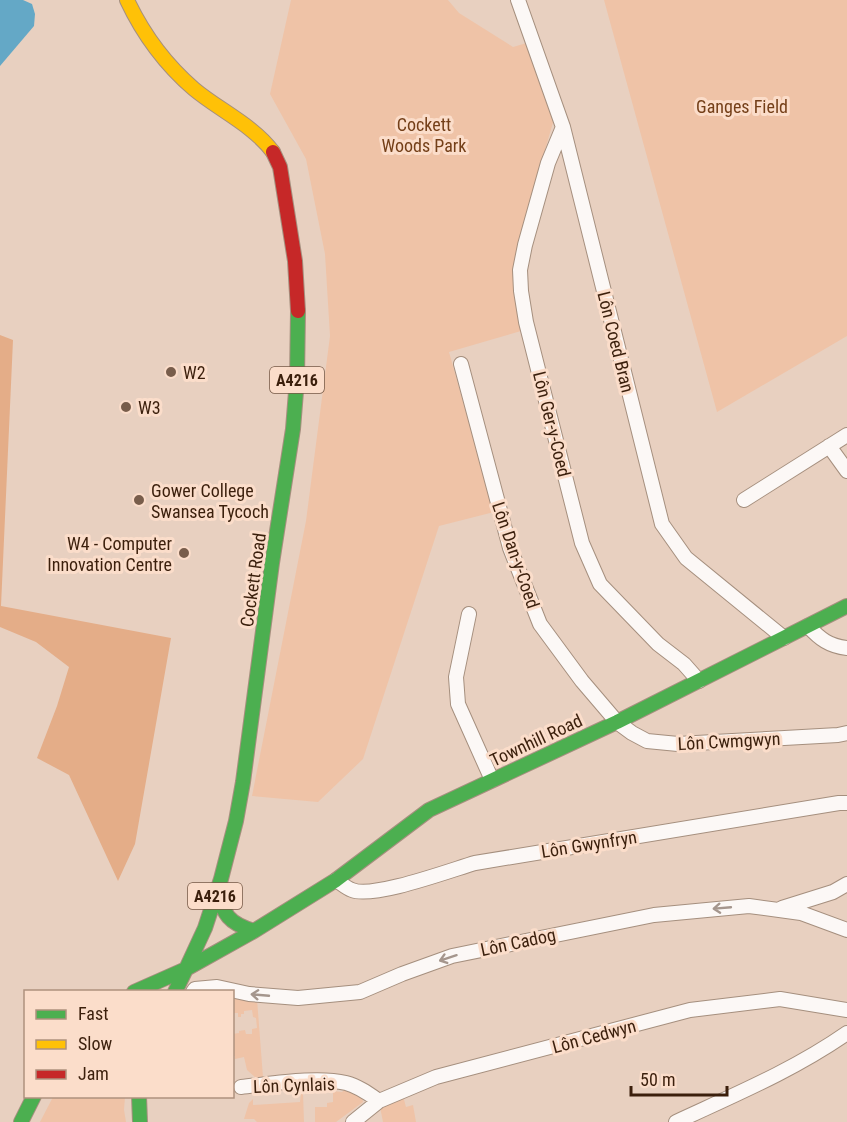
<svg xmlns="http://www.w3.org/2000/svg" width="847" height="1122" viewBox="0 0 847 1122" font-family="'Roboto Condensed',sans-serif">
<style>
.green{fill:#efc3a7}
.forest{fill:#e4ad88}
.water{fill:#64a8c6}
.lines{fill:none;stroke-linecap:round;stroke-linejoin:round}
.street-casing{stroke:#a58f7e;stroke-width:16}
.fast-casing{stroke:#a58f7e;stroke-width:16}
.slow-casing{stroke:#a58f7e;stroke-width:16}
.jam-casing{stroke:#a58f7e;stroke-width:16}
.street{stroke:#fcf8f6;stroke-width:14}
.fast{stroke:#4caf50;stroke-width:14}
.slow{stroke:#ffc107;stroke-width:14}
.jam{stroke:#c62828;stroke-width:14}
.oneway{stroke:#a5968d}
.poi-dot{fill:#785d4b;stroke:#fbddca;stroke-width:2}
.labels{text-anchor:middle;dominant-baseline:central;stroke-width:6;stroke-linejoin:round;paint-order:stroke}
.shield{fill:#fbddca;stroke:#755845;stroke-width:1.5}
.shield-label{font-size:16px;font-weight:bold;fill:#3b1f0c}
.park-label{font-size:18px;fill:#743f18;stroke:#fbddca}
.street-label{font-size:18px;fill:#3b1f0c;stroke:#fbddca}
.poi-label{font-size:18px;fill:#3b1f0c;stroke:#fbddca;text-anchor:start}
</style>
<rect width="100%" height="100%" fill="#e8d0c0"/>
<path class="green" d="M291,0H448L459,13L513,47L530,42L554,119L521,233L513,279L521,331L449,352L494,512L439,526L363,759L318,802L252,796L306,521L330,336L325,254L306,159L270,94Z
M604,0H847V336L717,412Z
M233,996L257,999L263,1077L256,1078L247,1070L244,1057L235,1059V1056H233L232,1034L239,1033V1031L245,1030L246,1034H252V1029L257,1028L256,1018L253,1017L252,1010L244,1011V1014H241V1017H238V1013H233Z
M345,1089L362,1096L363,1102L336,1122H315V1107H327V1103L333,1102V1091L342,1092Z
M301,1093H303L304,1122H257L254,1119H244L249,1103L253,1099V1105L300,1102Z
M403,1096L406,1107L413,1105L416,1122H383L380,1107Z
M53,1097H125L124,1110L126,1122H40Z"/>
<path class="forest" d="M0,335L13,340L1,606L171,638L135,844L118,881L69,775L37,758L57,706L69,667L36,642L0,627Z"/>
<path class="water" d="M0,0H23L32,4L35,14L34,26L0,66Z"/>
<g class="lines">
<g class="street-casing">
<path id="street" d="M518,0L563,127L662,524L686,558L784,638
M563,127L548,163L525,245L520,270L521,291L526,322L582,543L600,584L658,644L684,664L699,681
M461,364L510,548L540,624L582,681L617,722L632,733L647,741L678,744L838,735L847,733
M829,446L847,471
M744,500L847,435
M469,614L456,677L458,704L492,780
M808,626C820,639 829,646 847,648
M336,880C341,883 346,888 352,890C373,899 451,870 475,863L839,803H847
M782,908L833,892L847,884
M193,992L195,989L217,987L249,994L298,998L360,992L402,974L452,956L654,915L749,906L801,913L847,930
M241,1087C271,1084 317,1076 346,1083C358,1086 369,1094 379,1101
M353,1122L379,1101L436,1077L690,1010L780,999L847,1010
M676,1122C734,1095 794,1070 847,1033"/>
</g>
<g class="fast-casing">
<path id="fast" d="M217,890C224,915 228,923 254,931
M134,992L186,969L205,928L221,879L236,821L243,782L272,563L293,429L297,379L298,311
M175,992L186,969L254,931L336,880L429,810L617,722L847,606
M139,1096L140,1122
M21,1122L34,1096"/>
</g>
<g class="slow-casing">
<path id="slow" d="M127,0C143,34 165,64 194,89C219,110 253,125 273,152"/>
</g>
<g class="jam-casing">
<path id="jam" d="M273,152L280,167L295,261L298,311"/>
</g>
<use href="#street" class="street"/>
<use href="#fast" class="fast"/>
<use href="#slow" class="slow"/>
<use href="#jam" class="jam"/>
</g>
<defs><path id="oneway-shaft" d="M-6 0H5M1.5-3L5.5 0L1.5 3" fill="none" stroke-width="1.6" stroke-linecap="round" stroke-linejoin="round" transform="scale(1.5)"/></defs>
<g class="oneway">
<use href="#oneway-shaft" transform="translate(722 908) rotate(175)"/>
<use href="#oneway-shaft" transform="translate(448 958) rotate(162)"/>
<use href="#oneway-shaft" transform="translate(260 995) rotate(-175)"/>
</g>
<g class="poi-dot">
<circle cx="171" cy="372" r="6"/>
<circle cx="126" cy="407" r="6"/>
<circle cx="139" cy="500" r="6"/>
<circle cx="184" cy="553" r="6"/>
</g>
<g class="labels">
<g class="shield">
<rect x="270" y="367" width="54" height="26" rx="4.5"/>
<rect x="188" y="883" width="54" height="26" rx="4.5"/>
</g>
<g class="shield-label">
<text x="297" y="380">A4216</text>
<text x="215" y="896">A4216</text>
</g>
<g class="park-label">
<text x="742" y="106">Ganges Field</text>
<text x="424" y="124">Cockett<tspan x="424" dy="21">Woods Park</tspan></text>
</g>
<g class="street-label">
<text transform="translate(616 342) rotate(76)">Lôn Coed Bran</text>
<text transform="translate(552 424) rotate(76)">Lôn Ger-y-Coed</text>
<text transform="translate(516 555) rotate(71)">Lôn Dan-y-Coed</text>
<text transform="translate(253 580) rotate(-82)">Cockett Road</text>
<text transform="translate(536 740) rotate(-25)">Townhill Road</text>
<text transform="translate(729 741) rotate(-3)">Lôn Cwmgwyn</text>
<text transform="translate(589 844) rotate(-9)">Lôn Gwynfryn</text>
<text transform="translate(518 942) rotate(-12)">Lôn Cadog</text>
<text transform="translate(594 1036) rotate(-15)">Lôn Cedwyn</text>
<text transform="translate(294 1085) rotate(-2)">Lôn Cynlais</text>
</g>
<g class="poi-label">
<text x="183" y="372">W2</text>
<text x="138" y="407">W3</text>
<text x="151" y="490">Gower College<tspan x="151" dy="21">Swansea Tycoch</tspan></text>
<text x="172" y="543" text-anchor="end">W4 - Computer<tspan x="172" dy="21">Innovation Centre</tspan></text>
</g>
</g>
<rect x="24" y="990" width="210" height="108" fill="#fbddca" stroke="#ae917e" stroke-width="1.5"/>
<rect x="36" y="1010" width="30" height="9" fill="#4caf50" stroke="#ae917e" stroke-width="1.5"/>
<text x="78" y="1020" font-size="18" fill="#3b1f0c">Fast</text>
<rect x="36" y="1040" width="30" height="9" fill="#ffc107" stroke="#ae917e" stroke-width="1.5"/>
<text x="78" y="1050" font-size="18" fill="#3b1f0c">Slow</text>
<rect x="36" y="1070" width="30" height="9" fill="#c62828" stroke="#ae917e" stroke-width="1.5"/>
<text x="78" y="1080" font-size="18" fill="#3b1f0c">Jam</text>
<path d="M631 1086v9h96v-9" fill="none" stroke="#3b1f0c" stroke-width="3"/>
<text x="640" y="1086" font-size="18" fill="#3b1f0c" stroke="#fbddca" stroke-width="4.5" paint-order="stroke">50 m</text>
</svg>
